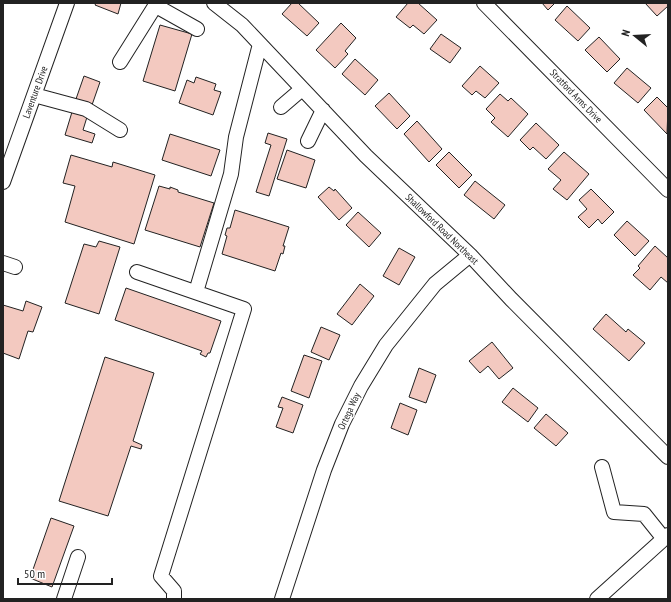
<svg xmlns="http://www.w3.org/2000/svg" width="671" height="602" viewBox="0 0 671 602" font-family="'PT Sans Narrow',sans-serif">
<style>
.building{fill:#f3c9c0;stroke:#222}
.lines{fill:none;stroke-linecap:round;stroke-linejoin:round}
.minor-casing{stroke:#222;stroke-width:16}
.minor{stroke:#fff;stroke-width:14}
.labels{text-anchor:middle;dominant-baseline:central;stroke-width:3;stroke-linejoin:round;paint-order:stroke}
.street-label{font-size:10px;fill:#222;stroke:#fff}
</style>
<rect width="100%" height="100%" fill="#fff"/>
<path class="building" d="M96,3H121L118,14L95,5Z
M292,3H298L319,23L307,36L282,14Z
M408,3H418L437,20L424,34L413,25L410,28L396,17Z
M542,3H555L548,10Z
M645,3H668V6L657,16Z
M567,6L590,28L578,41L555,20Z
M341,23L356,38L345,51L348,54L335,68L316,50Z
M160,25L192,34L175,91L143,81Z
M441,34L461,48L450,63L430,49Z
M599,37L620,59L607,72L585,50Z
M355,59L378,80L365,95L342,74Z
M480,66L499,83L485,98L476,91L472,95L462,86Z
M627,68L651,88L638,103L614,83Z
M84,76L100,82L92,105L76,99Z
M196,77L216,84L214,90L221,92L213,115L179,103L187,80L194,83Z
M389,93L410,116L397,129L375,106Z
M500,94L508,101L511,98L528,114L508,137L491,122L495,118L486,109Z
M657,97L668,108L667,134L644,110Z
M72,112L87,117L83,130L95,134L92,143L65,135Z
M417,121L442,149L429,162L404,134Z
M536,123L559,145L546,159L533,147L530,150L520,140Z
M268,133L287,139L269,196L256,192L271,145L265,143Z
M170,134L220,150L211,176L162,160Z
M287,150L315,160L306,188L277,179Z
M449,152L472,175L459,188L436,165Z
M564,152L589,174L567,200L553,189L561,180L548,169Z
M71,155L112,167L113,162L155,175L134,244L65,222L75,186L63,183Z
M475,181L505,205L494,219L464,195Z
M159,186L170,189V187L178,190V192L214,203L200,247L145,230Z
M329,187L334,191L335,189L352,208L339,220L318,197Z
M591,189L614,212L602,224L598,219L589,228L578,217L587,209L579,200Z
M235,210L289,227L283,246H285L283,254L281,253L275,271L222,254L227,236L225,235L227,228H230Z
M358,212L381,233L369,247L346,225Z
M627,221L649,241L635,256L614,235Z
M99,241L120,247L99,314L65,303L84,244L96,247Z
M655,246L668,258V283L661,277L650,290L633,275L640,268L638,266Z
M399,248L415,257L399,285L383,276Z
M360,284L374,296L352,325L337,314Z
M126,288L221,321L210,353H208L206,357L200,354L202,351L115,320Z
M26,301L42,307L33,332L28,331L19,359L3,353V305L23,311Z
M606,314L626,332L628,329L645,343L629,361L593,329Z
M321,327L340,335L329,360L311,352Z
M492,342L513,368L499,379L488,366L480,373L469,361Z
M304,355L322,361L309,398L291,391Z
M105,357L154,373L133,441L142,445L141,449L131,446L108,516L59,501Z
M419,368L436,375L426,403L409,397Z
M513,388L538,408L528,422L502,402Z
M282,397L303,405L293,433L276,427L283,408L278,407Z
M400,403L417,410L408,435L391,428Z
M546,414L568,433L556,446L534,428Z
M51,518L74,526L52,587L30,578Z"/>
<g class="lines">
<g class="minor-casing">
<path id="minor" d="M214,3L242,25L366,156L470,255L511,299L668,457
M484,3L668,190
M156,6L197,29
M120,62L157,3
M34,95L86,109L120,130
M281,107L302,89
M308,141L323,110
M3,182L67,3
M3,263L15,267
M137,272L244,309L161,576L174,591V599
M196,292L231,174L236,137L260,44
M602,467L614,512L644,514L664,539
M64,599L78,557
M282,599L324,470L342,424L361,386L386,345L435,284L470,255
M597,599L668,535"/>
</g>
<use href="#minor" class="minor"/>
</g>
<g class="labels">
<g class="street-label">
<text transform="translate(35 92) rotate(-70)">Laventure Drive</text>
<text transform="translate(576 96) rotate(46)">Stratford Arms Drive</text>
<text transform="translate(442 229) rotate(44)">Shallowford Road Northeast</text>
<text transform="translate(349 411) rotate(-65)">Ortega Way</text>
</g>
</g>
<rect width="671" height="602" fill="none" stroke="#222222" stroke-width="8"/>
<g transform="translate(635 36) rotate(288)" stroke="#ffffff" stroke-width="3" paint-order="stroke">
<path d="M0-3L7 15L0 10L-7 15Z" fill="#222222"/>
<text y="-6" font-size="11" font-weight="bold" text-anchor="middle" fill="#222222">N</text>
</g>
<path d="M18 578v6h94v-6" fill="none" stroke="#222222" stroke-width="2"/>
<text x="24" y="578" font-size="12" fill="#222222" stroke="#ffffff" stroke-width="3" paint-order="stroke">50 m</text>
</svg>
